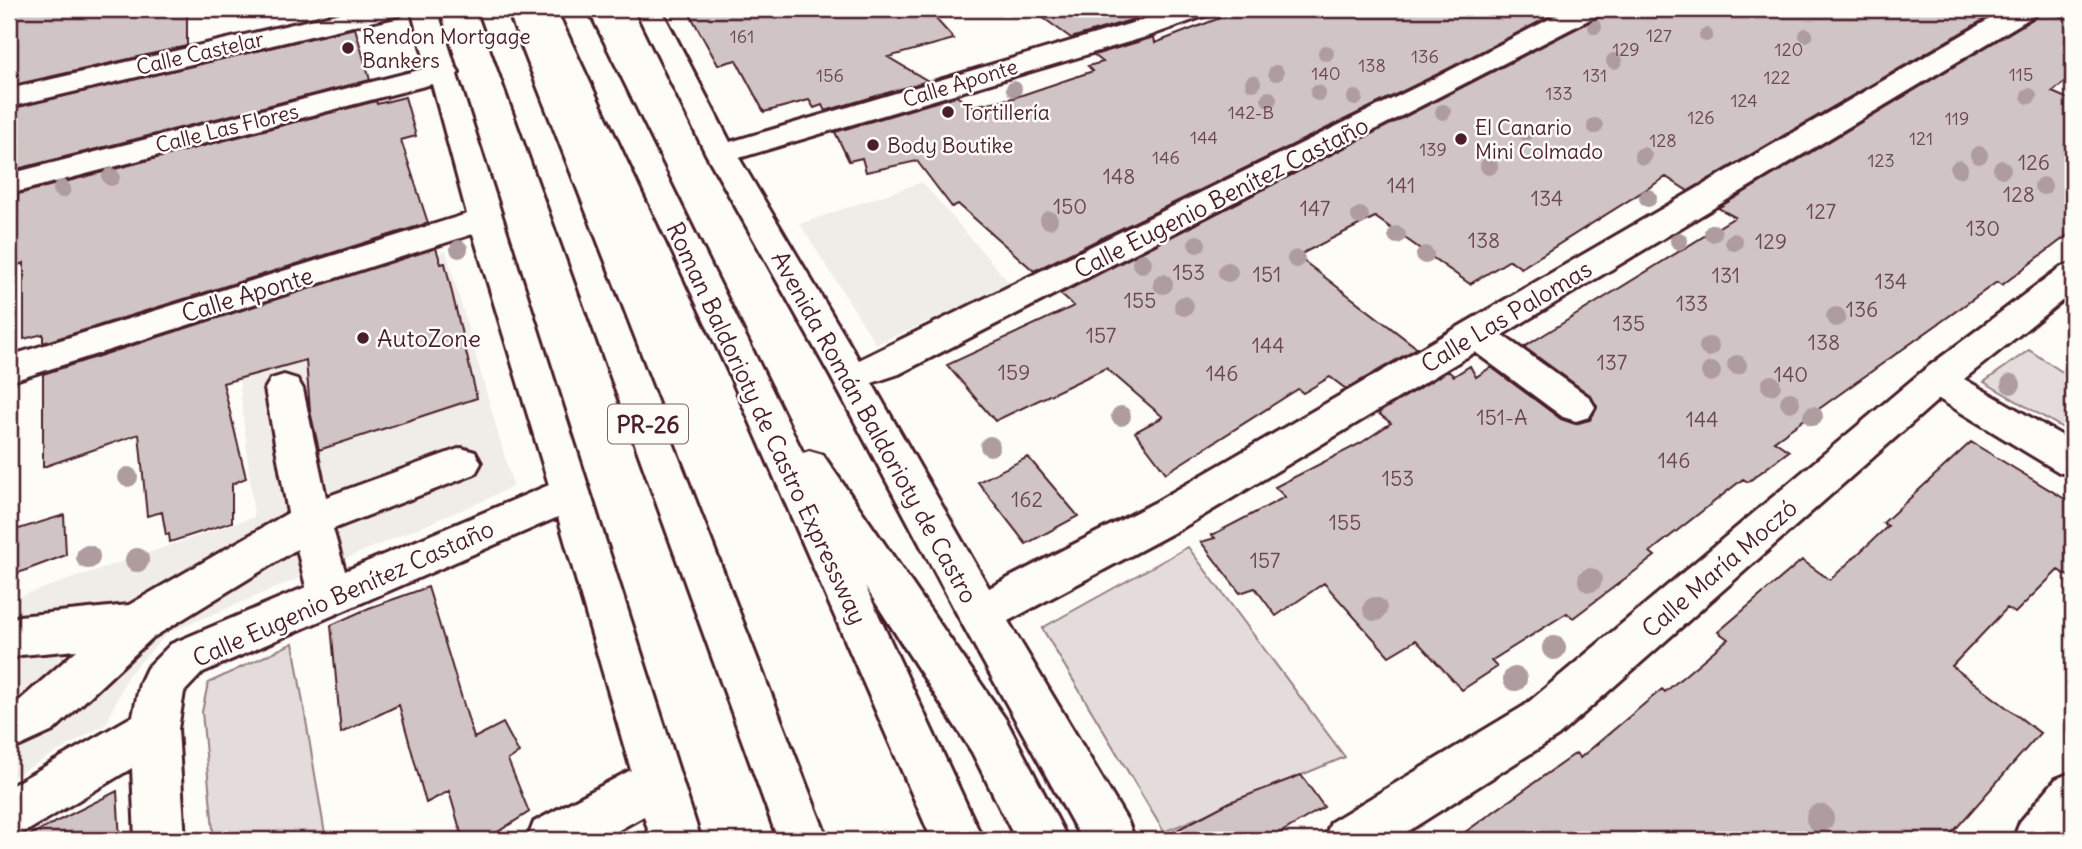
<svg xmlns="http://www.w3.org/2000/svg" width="2082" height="849" viewBox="0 0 2082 849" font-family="Delius,sans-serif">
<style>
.built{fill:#f0ece8}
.green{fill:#e3dcda;stroke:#967e82;stroke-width:2}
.building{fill:#d0c5c4;stroke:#4a1f2b;stroke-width:2}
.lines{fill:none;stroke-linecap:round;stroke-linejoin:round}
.minor-casing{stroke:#4a1f2b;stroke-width:6}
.highway-casing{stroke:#4a1f2b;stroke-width:6}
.minor{fill:#fdfcf7;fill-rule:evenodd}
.highway{fill:#fdfcf7;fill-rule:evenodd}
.tree{fill:#af9c9f}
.poi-dot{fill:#4a1f2b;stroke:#fdfcf7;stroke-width:2.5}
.labels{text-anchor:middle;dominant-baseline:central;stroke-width:5;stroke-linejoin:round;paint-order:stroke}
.far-number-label{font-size:18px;fill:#6c4851}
.far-poi-label{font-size:21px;fill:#4a1f2b;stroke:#fdfcf7;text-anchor:start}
.far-street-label{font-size:21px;fill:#4a1f2b;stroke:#fdfcf7}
.number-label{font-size:21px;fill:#6c4851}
.shield{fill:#fdfcf7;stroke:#806168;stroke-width:2}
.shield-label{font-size:23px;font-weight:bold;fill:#4a1f2b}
.street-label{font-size:24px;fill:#4a1f2b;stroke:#fdfcf7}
.poi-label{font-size:24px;fill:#4a1f2b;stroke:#fdfcf7;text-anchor:start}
</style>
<rect width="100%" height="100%" fill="#fdfcf7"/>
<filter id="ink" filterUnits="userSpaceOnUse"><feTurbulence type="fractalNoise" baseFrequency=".0143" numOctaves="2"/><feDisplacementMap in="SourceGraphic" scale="14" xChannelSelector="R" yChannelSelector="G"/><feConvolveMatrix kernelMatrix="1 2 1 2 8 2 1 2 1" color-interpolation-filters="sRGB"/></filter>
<g filter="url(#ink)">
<path class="built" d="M922,182L1012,286L876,344L800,224Z
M446,251L513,486L480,502L168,633L128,675L106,724L9,779V600L254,517L233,320Z"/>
<path class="green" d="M2029,350L2073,379V434L1984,382Z
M1188,547L1345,757L1164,832L1042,628Z
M293,643L326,840H214L202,712L208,683Z"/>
<path class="building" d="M9,9H187V46L9,86Z
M687,9H927L954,39L888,57L928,81L825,111L822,105L814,108L809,100L764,112L736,60L718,65Z
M1031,9H1150L1151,14L1071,38Z
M1243,9H1564L1438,74L1034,271L958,204L952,207L917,161L866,172L862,158L849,161L835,132L956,96L972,106L1013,98L1093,71L1088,66L1103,62L1094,55L1154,37L1155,43Z
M1605,9H2002L1688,191L1666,177L1521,268L1510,260L1470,284L1375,217L1297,256L1417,348L1346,389L1330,377L1303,393L1298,389L1166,473L1135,432L1163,417L1106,368L995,421L947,365L1074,306L1060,294L1599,17Z
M2042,9L2073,21V76L2052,92L2073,101V231L2002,285L1997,282L1774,441L1789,451L1748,482L1743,479L1650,552L1655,556L1573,618L1567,613L1491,661L1497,667L1462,690L1416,640L1389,656L1324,583L1276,616L1255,588L1240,593L1201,542L1215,538L1212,535L1285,497L1275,487L1361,443L1391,423L1378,413L1448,371L1454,376L1470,366L1476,377L1491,367L1561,419L1575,424L1590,420L1597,408L1591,396L1524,347L1735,217L1718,208L2036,17Z
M355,28L370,80L9,171V109Z
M405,97L416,136L401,140L428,223L43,343V334L24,339V263L15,266L18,194L376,101L377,104Z
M436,248L441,264L445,263L477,398L319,450L310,411L306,360L223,383L246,478L232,484V522L170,542L169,534L166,535L162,512L147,516L139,434L43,467V374Z
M1971,442L2073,504V579L2058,570L2015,613L2007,608L1952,666L2040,733L1946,840H1454L1576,753L1580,758L1662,689L1665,692L1728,639L1718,632L1802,560L1830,580L1888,526L1883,523Z
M1028,457L1078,516L1026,544L978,482Z
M64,515L66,555L10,576L9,532Z
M428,587L474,738L503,723L519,753L508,760L529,812L485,840H463L449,791L426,803L399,705L341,733L331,625L369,608Z
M1301,775L1324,807L1268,840H1158L1230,802Z
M117,791L120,840H20Z"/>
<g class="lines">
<g class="minor-casing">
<path id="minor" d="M358,9H404L400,15L391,17L9,107V89Z
M411,9H437L455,66L459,72L457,75L701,840H651L644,816L601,840H527L534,822L631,770L558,517L203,672L184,692L178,729L185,840H135L132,768L27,831L9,838V787L133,716L140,683L147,668L171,644L306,587L297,549L152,638L53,731L9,751V706L19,701L77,650L21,655L9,660V620L19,616L129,605L288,513L265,389L271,379L284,375L297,379L303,389L326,497L461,448L475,452L481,463L475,474L333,529L345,571L549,485L473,234L9,382V356L467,214L432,84L9,194V174L427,68Z
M635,9H661L730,142L1129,24L1174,9H1211L1207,15L1149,36L739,158L859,360L1439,76L1569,9H1602L1598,15L899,374L872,383L989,588L1154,503L2007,9H2039L2035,15L1502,335L1589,397L1595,407L1589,417L1576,421L1563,417L1475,352L1184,527L1008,621L1128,822L1135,840H1082L964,627L831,377L706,154Z
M2073,264V292L1964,379L2073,442V476L2059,472L1939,399L1558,736L1394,840H1324L1331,822L1524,706L1924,370L2061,267Z
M2073,772V835L2069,840H2013L2020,822L2056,779Z"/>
</g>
<g class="highway-casing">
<path id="highway" d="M478,9H504L828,840H778Z
M559,9H585L803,453L809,451L823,455L1006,720L1068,840H1016L972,752L865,586L983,840H932L728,371Z"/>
</g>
<use href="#minor" class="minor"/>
<use href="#highway" class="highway"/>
</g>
<g class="tree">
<circle cx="1595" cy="27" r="7"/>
<circle cx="1706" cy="35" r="7"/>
<circle cx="1806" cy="35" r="7"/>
<circle cx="1326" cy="53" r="8"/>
<circle cx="1614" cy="61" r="8"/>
<circle cx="1276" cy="73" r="8"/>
<circle cx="1253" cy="83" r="8"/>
<circle cx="1014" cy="89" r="8"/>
<circle cx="1318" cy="93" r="8"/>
<circle cx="2029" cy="96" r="8"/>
<circle cx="1355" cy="98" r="8"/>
<circle cx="1269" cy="99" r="8"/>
<circle cx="1443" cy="112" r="8"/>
<circle cx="1595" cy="126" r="8"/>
<circle cx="1526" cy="133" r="8"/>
<circle cx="1979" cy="155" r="9"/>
<circle cx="1643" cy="156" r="9"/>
<circle cx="1489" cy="166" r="9"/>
<circle cx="1959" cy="169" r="9"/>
<circle cx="2002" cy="169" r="9"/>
<circle cx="111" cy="177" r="9"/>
<circle cx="2043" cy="186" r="9"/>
<circle cx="62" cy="189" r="9"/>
<circle cx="1648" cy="198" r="9"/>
<circle cx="1360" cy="216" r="9"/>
<circle cx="1049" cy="220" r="9"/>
<circle cx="1713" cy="233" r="9"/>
<circle cx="1397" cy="235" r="9"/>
<circle cx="1679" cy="241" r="9"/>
<circle cx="1734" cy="242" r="9"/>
<circle cx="1197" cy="244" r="9"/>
<circle cx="459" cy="249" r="9"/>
<circle cx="1425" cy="255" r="9"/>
<circle cx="1296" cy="259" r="9"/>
<circle cx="1142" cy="263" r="10"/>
<circle cx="1228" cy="272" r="10"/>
<circle cx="1163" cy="284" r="10"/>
<circle cx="1184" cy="306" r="10"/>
<circle cx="1836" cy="317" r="10"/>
<circle cx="1709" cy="347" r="10"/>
<circle cx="1737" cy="365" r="10"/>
<circle cx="1711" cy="372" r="10"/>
<circle cx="2011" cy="384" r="10"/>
<circle cx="1771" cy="385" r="10"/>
<circle cx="1790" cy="402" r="10"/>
<circle cx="1121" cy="416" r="10"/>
<circle cx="1813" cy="416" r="10"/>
<circle cx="990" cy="446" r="10"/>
<circle cx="128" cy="477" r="10"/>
<circle cx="88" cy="557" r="12"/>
<circle cx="137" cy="560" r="12"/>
<circle cx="1590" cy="580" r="12"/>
<circle cx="1375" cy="609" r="12"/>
<circle cx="1554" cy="648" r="12"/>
<circle cx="1515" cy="679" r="12"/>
<circle cx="1820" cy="818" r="14"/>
</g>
</g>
<g class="poi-dot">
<circle cx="348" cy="48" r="7"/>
<circle cx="948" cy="112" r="7"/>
<circle cx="1461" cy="139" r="7"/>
<circle cx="873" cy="145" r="7"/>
<circle cx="363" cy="338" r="7"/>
</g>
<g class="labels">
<g class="far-number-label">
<text x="1659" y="35">127</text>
<text x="742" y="36">161</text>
<text x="1626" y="49">129</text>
<text x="1789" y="49">120</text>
<text x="1425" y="56">136</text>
<text x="1372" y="65">138</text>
<text x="1326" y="73">140</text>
<text x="2021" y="74">115</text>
<text x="830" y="75">156</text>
<text x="1595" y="75">131</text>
<text x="1777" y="77">122</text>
<text x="1559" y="93">133</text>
<text x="1744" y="100">124</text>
<text x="1251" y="112">142-B</text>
<text x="1701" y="117">126</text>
<text x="1957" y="118">119</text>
<text x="1204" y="137">144</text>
<text x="1921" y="138">121</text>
<text x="1663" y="140">128</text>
<text x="1433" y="149">139</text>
<text x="1166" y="157">146</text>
<text x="1881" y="160">123</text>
</g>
<g class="far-poi-label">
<text x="362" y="36">Rendon Mortgage<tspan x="362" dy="24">Bankers</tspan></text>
<text x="962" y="112">Tortillería</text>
<text x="1475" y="127">El Canario<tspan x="1475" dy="24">Mini Colmado</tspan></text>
<text x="887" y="145">Body Boutike</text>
</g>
<g class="far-street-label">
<text transform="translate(200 53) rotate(-13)">Calle Castelar</text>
<text transform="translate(960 83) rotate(-17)">Calle Aponte</text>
<text transform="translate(227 128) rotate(-14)">Calle Las Flores</text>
</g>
<g class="number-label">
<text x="2034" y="162">126</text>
<text x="1119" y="176">148</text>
<text x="1401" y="185">141</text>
<text x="2019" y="194">128</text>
<text x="1547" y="198">134</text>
<text x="1070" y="206">150</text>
<text x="1315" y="208">147</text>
<text x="1821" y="211">127</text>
<text x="1983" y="228">130</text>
<text x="1484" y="240">138</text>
<text x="1771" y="241">129</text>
<text x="1189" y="272">153</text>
<text x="1267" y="274">151</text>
<text x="1726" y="275">131</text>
<text x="1891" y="281">134</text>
<text x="1140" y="300">155</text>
<text x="1692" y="303">133</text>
<text x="1862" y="309">136</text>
<text x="1629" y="323">135</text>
<text x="1101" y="335">157</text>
<text x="1824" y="342">138</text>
<text x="1268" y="345">144</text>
<text x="1612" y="362">137</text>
<text x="1014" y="372">159</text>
<text x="1222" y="373">146</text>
<text x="1791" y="374">140</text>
<text x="1502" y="417">151-A</text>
<text x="1702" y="419">144</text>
<text x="1674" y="460">146</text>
<text x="1398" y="478">153</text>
<text x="1027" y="499">162</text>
<text x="1345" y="522">155</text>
<text x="1265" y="560">157</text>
</g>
<rect class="shield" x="608" y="404.5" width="80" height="39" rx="5"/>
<g class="shield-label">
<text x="648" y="424">PR-26</text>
</g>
<g class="street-label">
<text transform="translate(1221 197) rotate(-27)">Calle Eugenio Benítez Castaño</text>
<text transform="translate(247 294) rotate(-17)">Calle Aponte</text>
<text transform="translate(1506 316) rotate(-31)">Calle Las Palomas</text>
<text transform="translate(767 423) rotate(65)">Roman Baldorioty de Castro Expressway</text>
<text transform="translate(875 427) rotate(61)">Avenida Román Baldorioty de Castro</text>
<text transform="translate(1719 568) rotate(-41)">Calle María Moczó</text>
<text transform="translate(343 593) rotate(-24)">Calle Eugenio Benítez Castaño</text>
</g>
<g class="poi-label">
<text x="377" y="338">AutoZone</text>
</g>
</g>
<rect width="2082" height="849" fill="none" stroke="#fdfcf7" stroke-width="35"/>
<rect x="18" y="18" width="2047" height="814" fill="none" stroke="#4a1f2b" stroke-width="2.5" filter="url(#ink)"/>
</svg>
